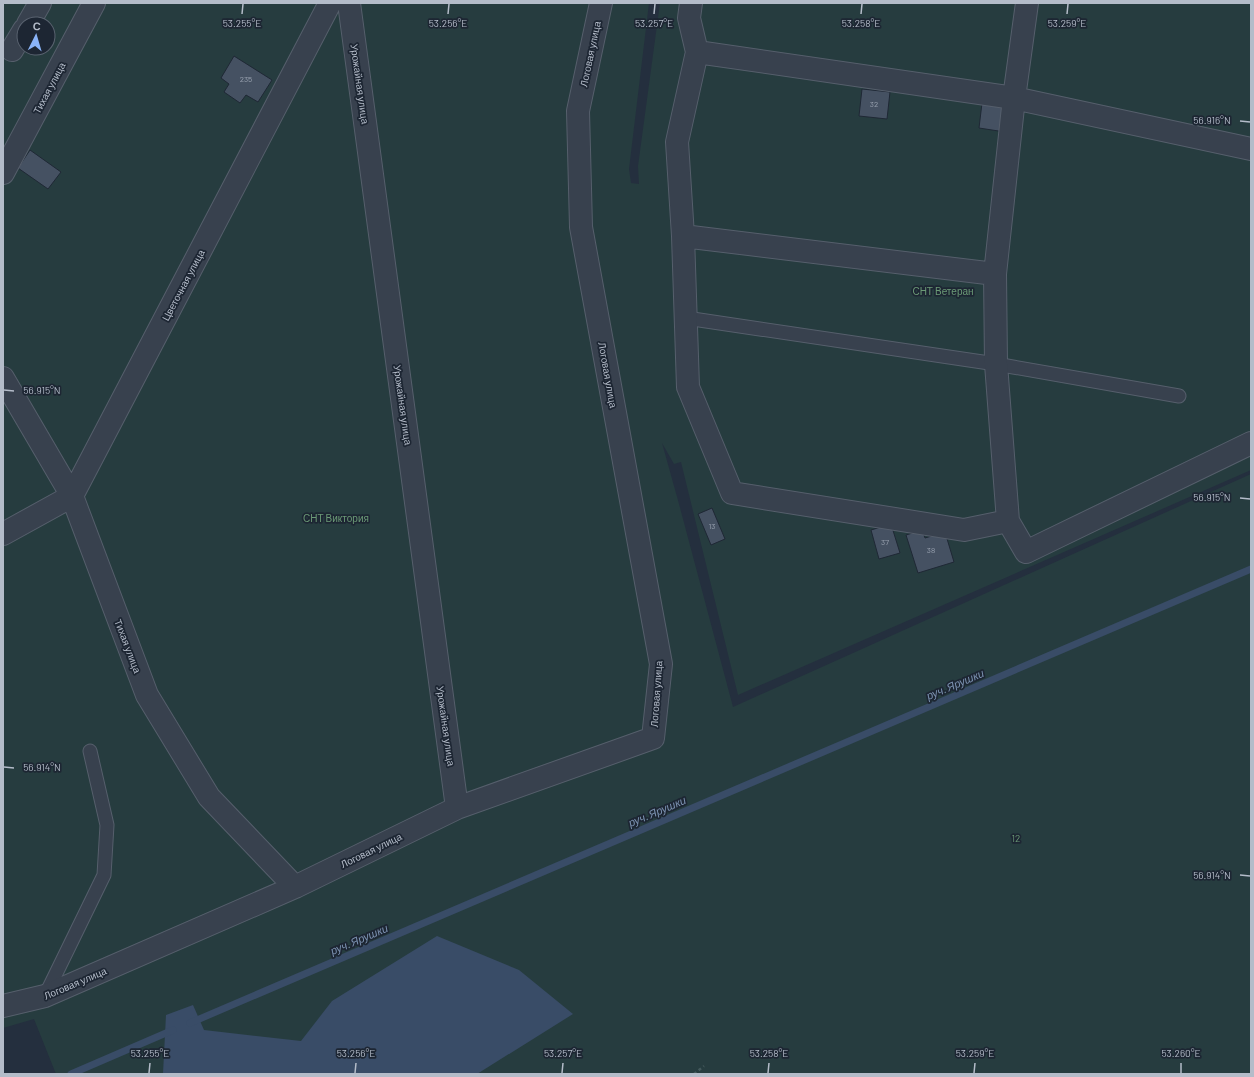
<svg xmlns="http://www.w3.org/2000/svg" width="1254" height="1077" viewBox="0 0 1254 1077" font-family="Barlow,sans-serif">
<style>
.green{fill:#263c3f;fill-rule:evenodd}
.water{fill:#394c67}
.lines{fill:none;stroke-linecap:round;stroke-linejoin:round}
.stream{stroke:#394c67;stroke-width:7}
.building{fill:#455162;stroke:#1f2835}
.lane-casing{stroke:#565f6c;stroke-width:15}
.street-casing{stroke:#565f6c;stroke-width:24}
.path{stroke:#44595c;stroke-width:2.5;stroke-dasharray:3 3;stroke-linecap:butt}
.lane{stroke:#38414e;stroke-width:13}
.street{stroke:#38414e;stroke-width:22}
.ticks{fill:none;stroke:#b4bcc9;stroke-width:1.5}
.labels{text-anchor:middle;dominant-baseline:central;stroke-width:3.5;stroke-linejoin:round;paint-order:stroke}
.number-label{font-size:8px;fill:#98a1af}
.street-label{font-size:10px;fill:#b4bcc9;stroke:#1d2633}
.park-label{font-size:10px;fill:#6b9a76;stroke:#1d2633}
.water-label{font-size:11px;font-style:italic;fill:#7c92b1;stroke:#1d2633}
.ticks-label{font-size:10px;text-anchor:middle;fill:#b4bcc9;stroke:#1d2633;stroke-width:3.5;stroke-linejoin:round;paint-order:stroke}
</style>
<rect width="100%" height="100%" fill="#242f3e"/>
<path class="green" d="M3,3H649L629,169L631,183L639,184L638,166L660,3H1251V470L738,695L681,462L674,464L662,443L679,504L733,707L1251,474V1074H56L34,1019L3,1028ZM24,24H48V48H24Z"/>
<path class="water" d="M437,936L519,970L573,1014L477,1074H163L166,1015L193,1005L204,1030L301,1041L332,1001Z"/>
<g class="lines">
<path class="stream" d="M190,1023L1251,569
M71,1074L173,1030"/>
</g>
<path class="building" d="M234,56L272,80L258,102L246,95L240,103L224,92L229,84L221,78Z
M862,89L890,92L887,119L859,116Z
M982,103L1009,107L1005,132L979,128Z
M30,150L61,172L48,189L18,168Z
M712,508L725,539L711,545L698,514Z
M891,524L900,553L879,559L871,530Z
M922,530L925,538L945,532L954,562L918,573L906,535Z"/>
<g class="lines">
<g class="lane-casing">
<path id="lane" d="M686,318L996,364L1179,396
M45,996L104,875L107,825L90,751"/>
</g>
<g class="street-casing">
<path id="street" d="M349,3L457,808
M691,3L689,18L697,52
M1027,3L1014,98L995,274L996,364L1008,521L1026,552L1251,443
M28,24L40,3
M12,50L24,30
M3,173L94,3
M683,236L995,274
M3,378L72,496L147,695L209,797L295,887
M1008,521L964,530L732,493L688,387L683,236L677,142L697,52L1014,98L1251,149
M3,534L72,496L330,3
M3,1006L45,996L295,887L457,808L653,738L661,664L581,227L578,111L601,3"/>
</g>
<path class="path" d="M694,1074L704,1066"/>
<use href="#lane" class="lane"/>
<use href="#street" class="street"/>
</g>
<path class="ticks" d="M242,14L243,4M448,14L449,4M654,14L655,4M861,14L862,4M1067,14L1068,4M1240,121L1250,122M4,390L14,391M1240,498L1250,499M4,767L14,768M1240,875L1250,876M149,1073L150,1063M355,1073L356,1063M562,1073L563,1063M768,1073L769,1063M974,1073L975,1063M1181,1073V1063"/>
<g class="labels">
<g class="number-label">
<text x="246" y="79">235</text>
<text x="874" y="104">32</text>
<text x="712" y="526">13</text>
<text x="885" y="542">37</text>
<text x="931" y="550">38</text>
</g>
<g class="street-label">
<text transform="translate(590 54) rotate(-78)">Логовая улица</text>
<text transform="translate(360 84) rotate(82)">Урожайная улица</text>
<text transform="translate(49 88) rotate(-62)">Тихая улица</text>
<text transform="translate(183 285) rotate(-62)">Цветочная улица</text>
<text transform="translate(608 375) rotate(80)">Логовая улица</text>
<text transform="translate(403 405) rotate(82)">Урожайная улица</text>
<text transform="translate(128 646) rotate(69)">Тихая улица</text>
<text transform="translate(656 694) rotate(-86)">Логовая улица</text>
<text transform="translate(446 726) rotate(82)">Урожайная улица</text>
<text transform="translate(371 850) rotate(-26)">Логовая улица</text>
<text transform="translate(75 983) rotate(-23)">Логовая улица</text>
</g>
<g class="park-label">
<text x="943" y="291">СНТ Ветеран</text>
<text x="336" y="518">СНТ Виктория</text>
<text x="1016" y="838">12</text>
</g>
<g class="water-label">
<text transform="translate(955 684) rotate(-23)">руч. Ярушки</text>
<text transform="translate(657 811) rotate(-23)">руч. Ярушки</text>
<text transform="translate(359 939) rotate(-23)">руч. Ярушки</text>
</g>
</g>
<g class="ticks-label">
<text x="242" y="27">53.255°E</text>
<text x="448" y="27">53.256°E</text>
<text x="654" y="27">53.257°E</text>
<text x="861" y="27">53.258°E</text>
<text x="1067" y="27">53.259°E</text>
<text x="1212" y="124">56.916°N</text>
<text x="42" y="394">56.915°N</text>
<text x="1212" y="501">56.915°N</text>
<text x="42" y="771">56.914°N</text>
<text x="1212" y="879">56.914°N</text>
<text x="150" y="1057">53.255°E</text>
<text x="356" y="1057">53.256°E</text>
<text x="563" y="1057">53.257°E</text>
<text x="769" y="1057">53.258°E</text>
<text x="975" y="1057">53.259°E</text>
<text x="1181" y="1057">53.260°E</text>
</g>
<rect width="1254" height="1077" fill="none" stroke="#b4bcc9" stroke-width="8"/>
<g transform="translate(36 36) rotate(5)"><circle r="19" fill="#1d2633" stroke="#59626f"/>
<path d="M0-3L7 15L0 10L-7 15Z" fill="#8ab4f8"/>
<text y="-6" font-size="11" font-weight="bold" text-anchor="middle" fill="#b4bcc9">С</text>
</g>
</svg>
